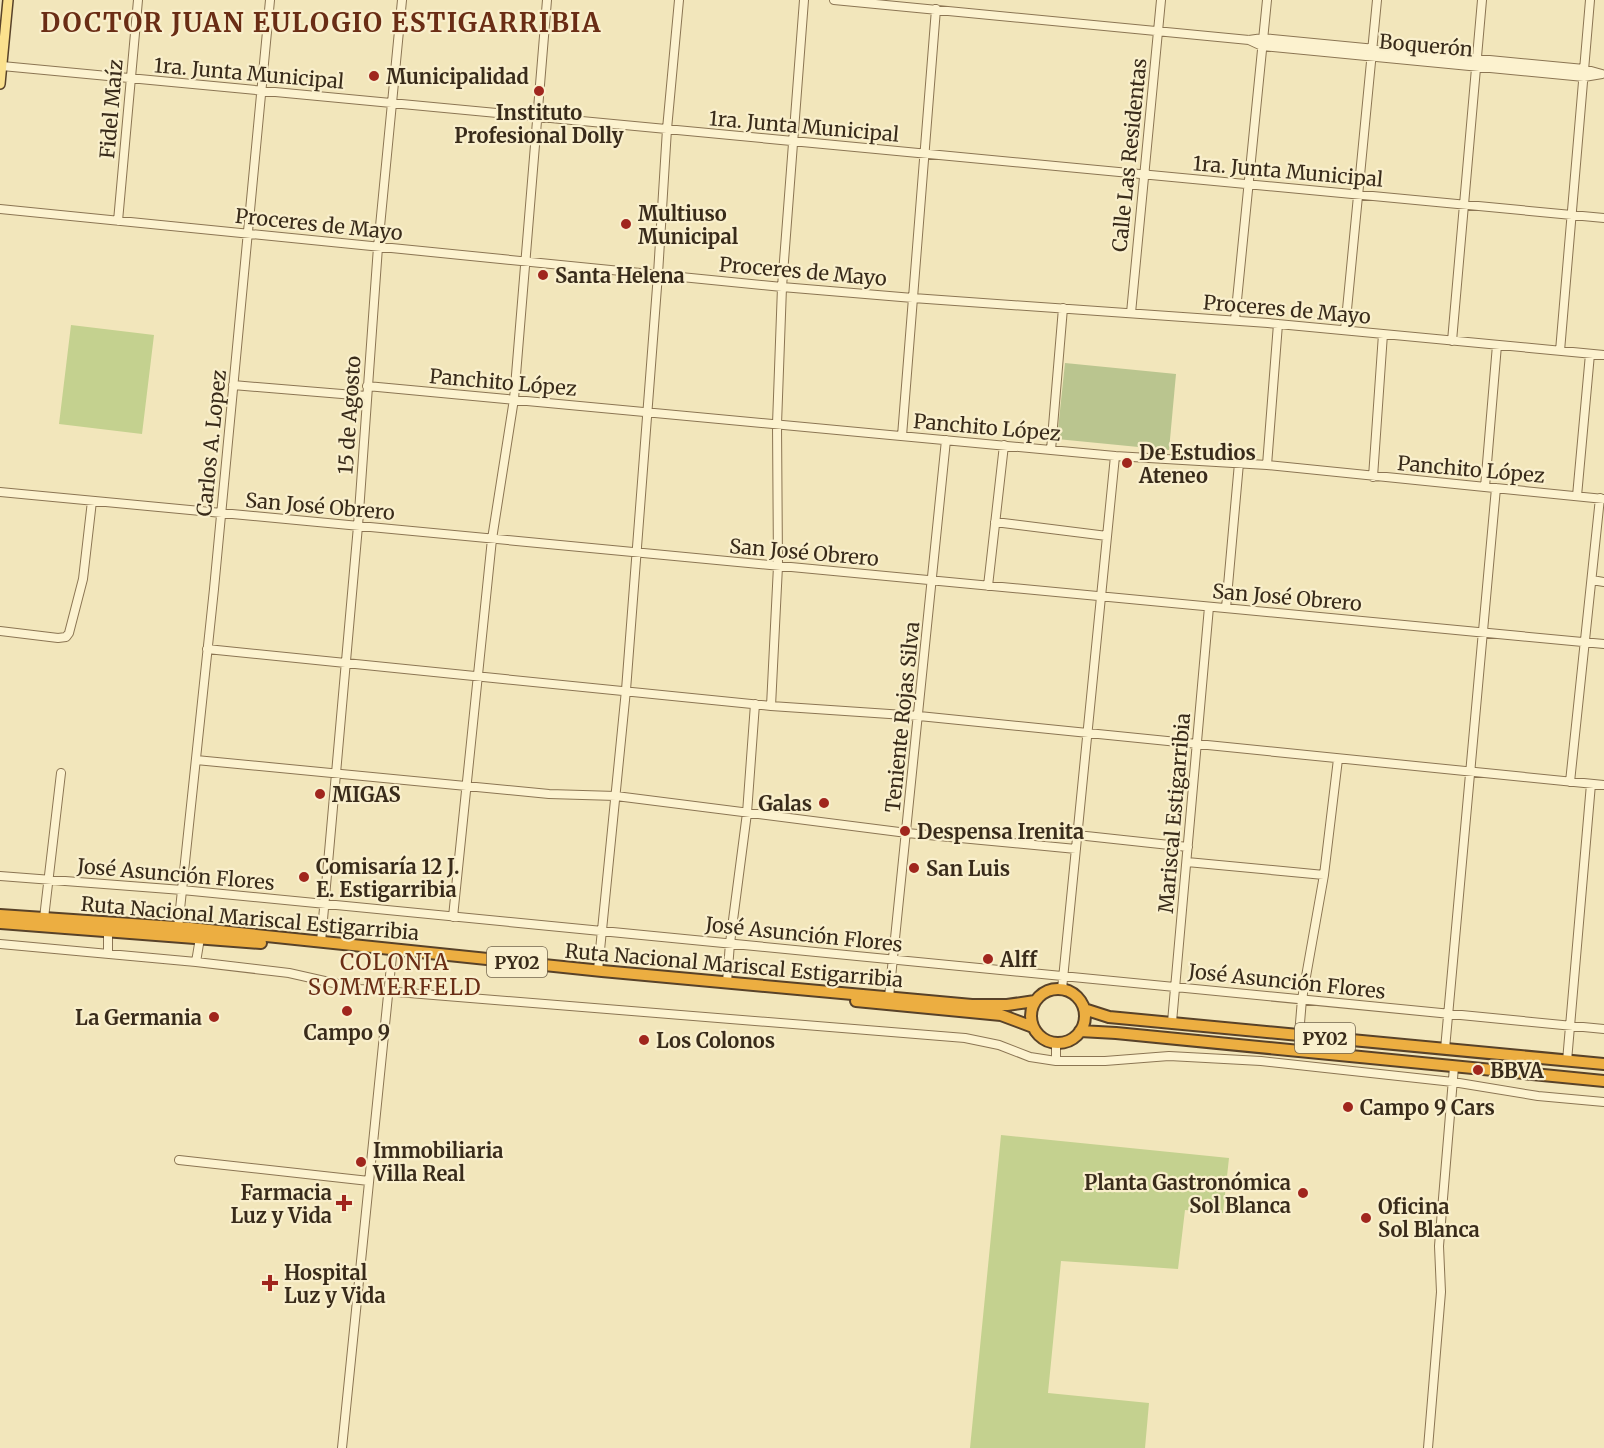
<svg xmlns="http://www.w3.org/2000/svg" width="1604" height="1448" viewBox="0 0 1604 1448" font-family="Merriweather,serif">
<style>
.green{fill:#c4d18f}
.cemetery{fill:#bac58f}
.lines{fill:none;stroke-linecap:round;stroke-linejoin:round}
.minor-casing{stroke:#8b7553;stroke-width:10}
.major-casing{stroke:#584229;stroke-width:12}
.highway-casing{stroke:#584229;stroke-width:14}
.minor{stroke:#fcf2cf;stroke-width:8}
.major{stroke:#fbe18e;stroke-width:9}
.highway{stroke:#ecae41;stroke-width:10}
.poi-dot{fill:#a0261d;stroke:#f9efcc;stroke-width:2}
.labels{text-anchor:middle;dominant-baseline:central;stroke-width:4.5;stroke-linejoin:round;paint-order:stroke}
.shield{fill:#f9efcc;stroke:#73664f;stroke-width:1.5}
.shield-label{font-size:18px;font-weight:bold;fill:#392b1a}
.street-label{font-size:20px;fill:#392b1a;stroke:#f9efcc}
.poi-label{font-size:20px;font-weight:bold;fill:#392b1a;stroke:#f9efcc;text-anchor:start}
.quarter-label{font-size:22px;letter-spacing:1.5px;fill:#6a2d15;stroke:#f9efcc}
.district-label{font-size:26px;font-weight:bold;letter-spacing:1.5px;fill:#6a2d15;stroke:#f9efcc}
</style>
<rect width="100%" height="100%" fill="#f2e6bb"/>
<path class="green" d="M71,325L154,335L142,434L59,424Z
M1001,1135L1229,1158L1223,1213L1185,1210L1178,1269L1061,1261L1048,1393L1149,1403L1145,1448H970Z"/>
<path class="cemetery" d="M1065,363L1176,374L1169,450L1057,439Z"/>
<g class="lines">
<g class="minor-casing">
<path id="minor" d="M834,0L1249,40L1263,38L1584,69L1602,74L1584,77L1262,46L1249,40
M2,66L1604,218
M0,209L782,287L913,298L1268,323L1604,355
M118,221L138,0
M1131,313L1161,0
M1235,320L1267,0
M1345,330L1377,0
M1452,341L1482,0
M1560,351L1590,0
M233,385L366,396
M367,386L1115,456L1267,465L1604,499
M902,436L936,9
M1051,450L1063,308
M1267,465L1278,324
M1373,477L1383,334
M1485,487L1497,345
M0,492L1604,644
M1577,496L1590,354
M995,522L1107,536
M1592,580L1604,582
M988,586L1004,445
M1226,608L1239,463
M0,631L58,638L66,637L69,633L83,579L92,501
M207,649L771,706L919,716L1604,785
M771,706L778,566L777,424L782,287L804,0
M196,760L549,794L616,796L907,833L1076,849
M1570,782L1600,498
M1077,835L1188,847
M1187,862L1324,875
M0,876L182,890L1604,1029
M453,917L492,539L514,399L547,0
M44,918L61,773
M178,928L214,589L270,0
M108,930V952
M200,938L196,962L289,973L360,989L965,1038L999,1045L1030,1057L1056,1061H1105L1169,1056L1261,1061L1453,1082L1538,1096L1604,1102
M321,942L358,526L378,247L402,0
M0,944L196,962
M598,970L626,690L658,274L667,129L679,0
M727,982L730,943L747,813L755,704
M1062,989L1115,456
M889,997L946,440
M1172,1022L1209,607
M1299,1035L1302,999L1324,875L1338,759
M1445,1049L1496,488
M1056,1061V1044
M1567,1061L1591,784
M179,1160L369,1181
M342,1448L392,956
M1428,1448L1441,1292L1439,1246L1454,1067"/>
</g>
<g class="major-casing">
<path id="major" d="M0,84L8,0"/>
</g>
<g class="highway-casing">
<path id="highway" d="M0,915L190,928L602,971L972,1005H1007L1035,1001
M0,923L261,943
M1031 1016a27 27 0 1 1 54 0a27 27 0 1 1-54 0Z
M856,1001L1001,1015L1033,1027
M1084,1009L1109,1017L1604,1064
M1080,1031L1116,1033L1604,1081"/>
</g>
<use href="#minor" class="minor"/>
<use href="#major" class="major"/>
<use href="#highway" class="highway"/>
</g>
<g class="poi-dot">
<circle cx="374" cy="76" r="6"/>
<circle cx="539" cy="91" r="6"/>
<circle cx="626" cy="224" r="6"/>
<circle cx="543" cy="275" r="6"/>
<circle cx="1127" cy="463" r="6"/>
<circle cx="320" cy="794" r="6"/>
<circle cx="824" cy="803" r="6"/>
<circle cx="905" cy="831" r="6"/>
<circle cx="914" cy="868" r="6"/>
<circle cx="304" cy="877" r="6"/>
<circle cx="988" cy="959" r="6"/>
<circle cx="347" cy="1011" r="6"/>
<circle cx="214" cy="1017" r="6"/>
<circle cx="644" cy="1040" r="6"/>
<circle cx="1478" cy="1070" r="6"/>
<circle cx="1348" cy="1107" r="6"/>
<circle cx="361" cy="1162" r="6"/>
<circle cx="1303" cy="1193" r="6"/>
<path d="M341 1194h6v6h6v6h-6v6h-6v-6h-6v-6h6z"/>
<circle cx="1366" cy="1218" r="6"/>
<path d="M267 1274h6v6h6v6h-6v6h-6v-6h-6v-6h6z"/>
</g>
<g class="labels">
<g class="shield">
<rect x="487" y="947" width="60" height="30" rx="4.5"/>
<rect x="1295" y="1023" width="60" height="30" rx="4.5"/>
</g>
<g class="shield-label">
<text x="517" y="962">PY02</text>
<text x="1325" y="1038">PY02</text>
</g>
<g class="street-label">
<text transform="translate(1426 45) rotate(5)">Boquerón</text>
<text transform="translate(249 73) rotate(5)">1ra. Junta Municipal</text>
<text transform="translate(111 109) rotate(-85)">Fidel Maíz</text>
<text transform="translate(804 126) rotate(5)">1ra. Junta Municipal</text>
<text transform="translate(1129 155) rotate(-84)">Calle Las Residentas</text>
<text transform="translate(1288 171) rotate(5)">1ra. Junta Municipal</text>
<text transform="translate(319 224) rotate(6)">Proceres de Mayo</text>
<text transform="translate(803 271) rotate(5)">Proceres de Mayo</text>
<text transform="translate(1287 309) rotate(5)">Proceres de Mayo</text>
<text transform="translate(503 382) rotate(5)">Panchito López</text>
<text transform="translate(349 415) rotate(-86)">15 de Agosto</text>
<text transform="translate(987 427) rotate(5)">Panchito López</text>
<text transform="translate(211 443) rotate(-84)">Carlos A. Lopez</text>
<text transform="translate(1471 469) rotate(5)">Panchito López</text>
<text transform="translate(320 506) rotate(5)">San José Obrero</text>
<text transform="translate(804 552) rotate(5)">San José Obrero</text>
<text transform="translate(1287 597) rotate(5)">San José Obrero</text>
<text transform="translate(902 717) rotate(-84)">Teniente Rojas Silva</text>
<text transform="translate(1174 813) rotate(-85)">Mariscal Estigarribia</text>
<text transform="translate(176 874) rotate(5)">José Asunción Flores</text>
<text transform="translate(250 918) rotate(5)">Ruta Nacional Mariscal Estigarribia</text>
<text transform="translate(804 934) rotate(6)">José Asunción Flores</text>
<text transform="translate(734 965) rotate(5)">Ruta Nacional Mariscal Estigarribia</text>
<text transform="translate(1287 981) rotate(6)">José Asunción Flores</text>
</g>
<g class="poi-label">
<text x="386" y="76">Municipalidad</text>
<text x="539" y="112" text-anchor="middle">Instituto<tspan x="539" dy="23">Profesional Dolly</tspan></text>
<text x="638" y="213">Multiuso<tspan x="638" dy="23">Municipal</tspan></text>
<text x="555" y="275">Santa Helena</text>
<text x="1139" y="452">De Estudios<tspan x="1139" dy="23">Ateneo</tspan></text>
<text x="332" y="794">MIGAS</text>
<text x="812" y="803" text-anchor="end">Galas</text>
<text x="917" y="831">Despensa Irenita</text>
<text x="316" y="866">Comisaría 12 J.<tspan x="316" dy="23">E. Estigarribia</tspan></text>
<text x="926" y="868">San Luis</text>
<text x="1000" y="959">Alff</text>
<text x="202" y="1017" text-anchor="end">La Germania</text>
<text x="347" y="1032" text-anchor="middle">Campo 9</text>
<text x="656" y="1040">Los Colonos</text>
<text x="1490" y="1070">BBVA</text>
<text x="1360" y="1107">Campo 9 Cars</text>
<text x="373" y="1150">Immobiliaria<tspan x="373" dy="23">Villa Real</tspan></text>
<text x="1291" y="1182" text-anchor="end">Planta Gastronómica<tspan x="1291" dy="23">Sol Blanca</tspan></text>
<text x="332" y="1192" text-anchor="end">Farmacia<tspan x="332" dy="23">Luz y Vida</tspan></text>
<text x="1378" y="1206">Oficina<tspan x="1378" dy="23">Sol Blanca</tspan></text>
<text x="284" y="1272">Hospital<tspan x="284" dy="23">Luz y Vida</tspan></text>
</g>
<g class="quarter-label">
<text x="395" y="962">COLONIA<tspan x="395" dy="25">SOMMERFELD</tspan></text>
</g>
<g class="district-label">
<text x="321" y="22">DOCTOR JUAN EULOGIO ESTIGARRIBIA</text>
</g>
</g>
</svg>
